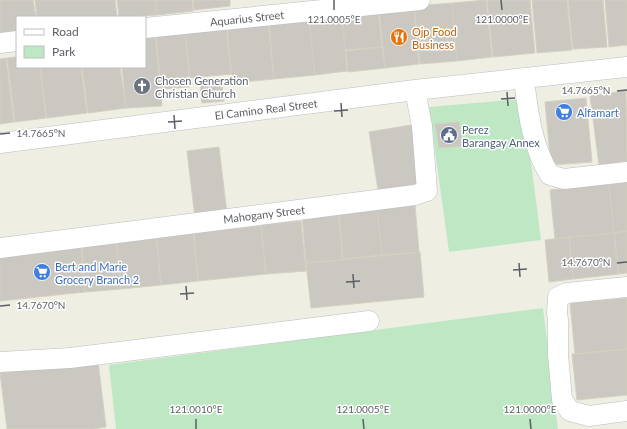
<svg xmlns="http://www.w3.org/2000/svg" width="627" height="429" viewBox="0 0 627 429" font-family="Lato,sans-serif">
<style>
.green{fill:#bee8c3}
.building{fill:#cac8c0;stroke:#d4d0c1}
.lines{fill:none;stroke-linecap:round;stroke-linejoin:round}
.minor-casing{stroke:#bbbcc3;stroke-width:21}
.minor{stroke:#fff;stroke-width:20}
.ticks{fill:none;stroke:#5b5e65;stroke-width:1.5}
.labels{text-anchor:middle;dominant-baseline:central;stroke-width:3;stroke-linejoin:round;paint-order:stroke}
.street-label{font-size:11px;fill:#5b5e65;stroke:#fff}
.food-label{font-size:11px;fill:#c56008;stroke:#fff;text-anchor:start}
.worship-label{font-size:11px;fill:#5b616d;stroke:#fff;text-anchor:start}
.shop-label{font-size:11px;fill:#366cbe;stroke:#fff;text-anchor:start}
.service-label{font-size:11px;fill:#4e5e75;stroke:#fff;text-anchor:start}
.ticks-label{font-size:10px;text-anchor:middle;fill:#5b5e65;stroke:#fff;stroke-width:3;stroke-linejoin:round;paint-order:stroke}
</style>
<rect width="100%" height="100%" fill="#efeee3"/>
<path class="green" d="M523,99L541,240L449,252L429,107Z
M543,308L558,429H116L109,365Z"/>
<path class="building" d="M0,0H33L36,17H17V31L0,33Z
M35,0H115L117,17H37Z
M117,0H155L157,15L119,17Z
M155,0H192L193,11L157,15Z
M193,0H230V6L194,10Z
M486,0L492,57L457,61L452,3Z
M487,0H530L535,53L493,57Z
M532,0H567L572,50L537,53Z
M568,0H603L607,47L573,49Z
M605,0H627V45L609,47Z
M452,3L457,61L420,64L414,6Z
M414,6L419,64L385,68L379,10Z
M378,10L382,47L345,50L342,14Z
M342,15L347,71L315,75L309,18Z
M309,18L315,75L274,79L269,22Z
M268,23L274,79L232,83L227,26Z
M226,26L231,74L190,78L185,30Z
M185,30L190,87L161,89L156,33Z
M155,33L162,106L126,108L122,67H145V34Z
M382,47L385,68L348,72L346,51Z
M17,57V67H40L46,118L15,122L7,58Z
M6,58L14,122L0,124V59Z
M40,67H81L87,113L47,118Z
M82,67H120L126,108L88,113Z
M221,79L224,101L202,103L200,82Z
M626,91L627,161L599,165L590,96Z
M586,98L592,162L551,165L545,102Z
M459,122L463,146L439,148L435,124Z
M411,125L421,136L422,182L415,191L379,196L369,132Z
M219,147L227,214L195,218L187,151Z
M627,182V231L614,233L609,184Z
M609,184L614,233L555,239L550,190Z
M415,205L419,252L382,255L377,209Z
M377,209L382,255L343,259L339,212Z
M338,212L343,260L306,263L302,216Z
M301,221L306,271L266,274L261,225Z
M261,226L266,274L198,281L194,233Z
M193,231L198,281L161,285L156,235Z
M627,231V273L619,274L614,233Z
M614,233L619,274L573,279L569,237Z
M156,235L161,285L121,289L116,239Z
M569,237L573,279L549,282L545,240Z
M116,242L121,289L85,292L82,245Z
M81,245L85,292L0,301V252Z
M420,252L424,297L311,308L306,263Z
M627,298V349L575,354L570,303Z
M627,349V395L577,400L572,354Z
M98,361L106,427L93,429H7L0,373Z"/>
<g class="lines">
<g class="minor-casing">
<path id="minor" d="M145,28L420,0
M0,43L17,41
M524,80C528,112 532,147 550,175L564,179L627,172
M0,143L415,90L627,67
M0,248L415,195L427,191L422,126L415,90
M627,287L567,293L558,297L557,313L558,320V354L562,400L570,411L589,416L627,411
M0,362L70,358L369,321"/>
</g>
<use href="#minor" class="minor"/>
</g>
<path class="ticks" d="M334,0V10M501,0L502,10M617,91L627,90M507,92L508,106M501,99L515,98M341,103L342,117M334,111L348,110M174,115L175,129M168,122L182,121M0,134L10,133M519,263L520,277M617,263L627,262M513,270L527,269M353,274L354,288M346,282L360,281M186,286L187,300M180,294L194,293M0,306L10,305M196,419V429M363,419L364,429M530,419L531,429"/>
<defs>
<g id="restaurant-disc" transform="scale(0.9)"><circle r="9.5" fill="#e8710a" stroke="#fff"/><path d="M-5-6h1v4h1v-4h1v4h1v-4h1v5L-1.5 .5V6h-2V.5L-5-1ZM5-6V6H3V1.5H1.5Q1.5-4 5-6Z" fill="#fff"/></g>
<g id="church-disc" transform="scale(0.9)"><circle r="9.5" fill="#6b7280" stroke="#fff"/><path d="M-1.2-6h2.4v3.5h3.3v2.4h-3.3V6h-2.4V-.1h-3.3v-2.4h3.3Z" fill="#fff"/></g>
<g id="supermarket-disc" transform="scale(0.9)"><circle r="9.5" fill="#3f7fe0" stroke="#fff"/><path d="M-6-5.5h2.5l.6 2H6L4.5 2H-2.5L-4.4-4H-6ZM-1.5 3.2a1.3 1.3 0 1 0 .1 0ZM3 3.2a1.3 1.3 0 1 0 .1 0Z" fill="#fff"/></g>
<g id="civic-disc" transform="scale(0.9)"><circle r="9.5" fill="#5c6f8a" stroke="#fff"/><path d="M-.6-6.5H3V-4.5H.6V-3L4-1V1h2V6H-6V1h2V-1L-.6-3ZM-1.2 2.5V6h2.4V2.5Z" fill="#fff"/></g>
</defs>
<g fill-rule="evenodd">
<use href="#restaurant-disc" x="399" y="37"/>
<use href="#church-disc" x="142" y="86"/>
<use href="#supermarket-disc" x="564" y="112"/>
<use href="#civic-disc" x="449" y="135"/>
<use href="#supermarket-disc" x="42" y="272"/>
</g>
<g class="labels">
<g class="street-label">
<text transform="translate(247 18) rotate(-6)">Aquarius Street</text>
<text transform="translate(266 109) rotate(-7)">El Camino Real Street</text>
<text transform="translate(264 214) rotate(-7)">Mahogany Street</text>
</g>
<g class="food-label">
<text x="412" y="31">Ojp Food<tspan x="412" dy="13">Business</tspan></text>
</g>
<g class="worship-label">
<text x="155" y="80">Chosen Generation<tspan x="155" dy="13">Christian Church</tspan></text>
</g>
<g class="shop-label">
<text x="577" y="112">Alfamart</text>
<text x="55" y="266">Bert and Marie<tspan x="55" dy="13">Grocery Branch 2</tspan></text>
</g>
<g class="service-label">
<text x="462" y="129">Perez<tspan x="462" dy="13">Barangay Annex</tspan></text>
</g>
</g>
<g class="ticks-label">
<text x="334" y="23">121.0005°E</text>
<text x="502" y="23">121.0000°E</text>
<text x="586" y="94">14.7665°N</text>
<text x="41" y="137">14.7665°N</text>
<text x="586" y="266">14.7670°N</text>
<text x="41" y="309">14.7670°N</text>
<text x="196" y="413">121.0010°E</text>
<text x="363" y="413">121.0005°E</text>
<text x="530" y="413">121.0000°E</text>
</g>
<rect x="16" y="16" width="130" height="52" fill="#ffffff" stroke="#bdbfc1"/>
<rect x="24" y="29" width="20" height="6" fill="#ffffff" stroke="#bdbfc1"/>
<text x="52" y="36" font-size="12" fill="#5b5e65">Road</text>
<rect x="24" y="46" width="20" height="12" fill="#bee8c3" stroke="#bdbfc1"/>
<text x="52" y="56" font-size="12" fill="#5b5e65">Park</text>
</svg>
